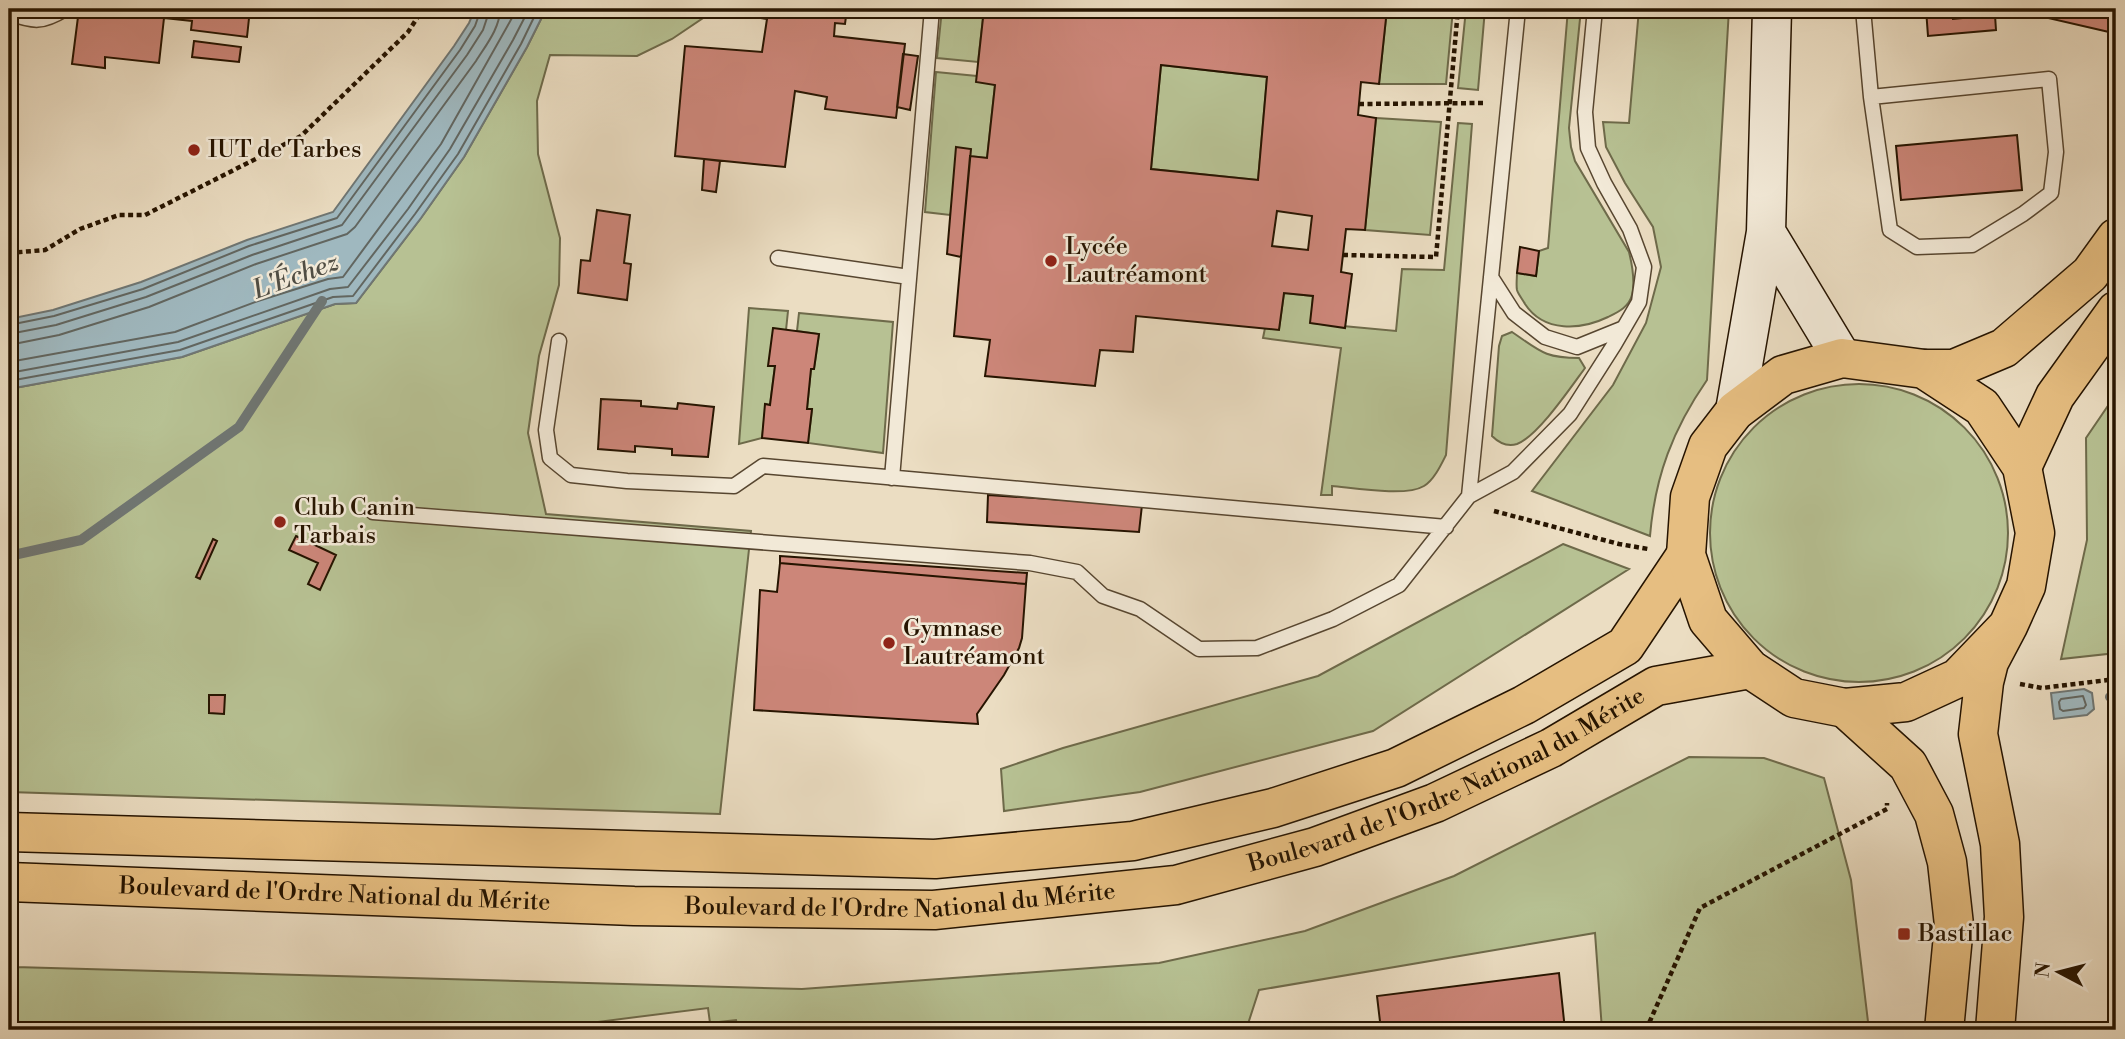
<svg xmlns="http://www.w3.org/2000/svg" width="2125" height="1039" viewBox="0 0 2125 1039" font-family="'Libre Bodoni',serif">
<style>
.green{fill:#b7c193;stroke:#6e6a4a;stroke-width:2}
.water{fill:#9fb8bf;stroke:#6f7673;stroke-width:2}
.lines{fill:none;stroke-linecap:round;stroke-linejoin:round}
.shore{stroke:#626660;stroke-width:2}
.stream{stroke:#6f7673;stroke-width:10}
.building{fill:#cc8679;stroke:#261400;stroke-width:2;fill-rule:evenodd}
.service-casing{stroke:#574630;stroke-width:17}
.secondary-casing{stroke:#261400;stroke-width:41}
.primary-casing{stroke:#261400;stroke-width:41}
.path{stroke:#261400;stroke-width:4.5;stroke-dasharray:5 3.5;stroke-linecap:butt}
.service{stroke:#f2e9d7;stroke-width:14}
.secondary{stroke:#f2e9d7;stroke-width:38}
.primary{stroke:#e6be81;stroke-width:38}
.poi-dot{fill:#8f2418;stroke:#f2e9d7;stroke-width:2.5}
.labels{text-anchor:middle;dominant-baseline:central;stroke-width:5;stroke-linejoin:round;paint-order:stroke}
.poi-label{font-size:24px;fill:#261400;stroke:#f2e9d7;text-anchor:start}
.street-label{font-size:24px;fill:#261400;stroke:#f2e9d7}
.water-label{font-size:26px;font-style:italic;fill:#504d43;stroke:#f2e9d7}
</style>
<rect width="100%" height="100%" fill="#ebddc2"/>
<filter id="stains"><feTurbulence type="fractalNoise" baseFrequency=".00286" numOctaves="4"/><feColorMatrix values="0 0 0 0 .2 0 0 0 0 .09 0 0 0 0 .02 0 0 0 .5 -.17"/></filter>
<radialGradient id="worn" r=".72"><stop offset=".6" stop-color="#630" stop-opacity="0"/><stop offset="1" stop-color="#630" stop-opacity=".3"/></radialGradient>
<path class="green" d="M546,9H709L706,16L672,39L637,56L550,55L537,101L538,154L560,238L559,285L539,356L528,433L546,514L751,531L720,814L9,792V389L182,357L335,304L356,303L421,218L464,157L527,47Z
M942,9H984L978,62L937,58Z
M1387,9H1453L1446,84H1379Z
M1466,9H1485L1478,90L1458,88Z
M1568,9H1581L1569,128L1571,147L1575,161L1629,252C1632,264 1635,282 1632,295C1629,307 1618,312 1608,317C1581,330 1544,333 1525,304C1523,300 1518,294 1517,290C1516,285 1517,278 1517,273L1536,276L1539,251L1548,248Z
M1639,9H1729L1707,380C1673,429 1655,476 1650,536L1532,491L1613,385L1646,323L1661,267L1653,227L1625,183L1606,147L1603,122L1629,123Z
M1161,65L1267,77L1258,180L1151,169Z
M936,72L977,76L995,85L987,158L970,156L950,215L925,212Z
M1376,118L1441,122L1430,235L1365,230Z
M1458,123L1472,124L1446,455C1441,465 1434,480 1424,486C1406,497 1354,488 1332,486V495H1321L1341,348L1263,338L1265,328L1279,329L1284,293L1313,296L1311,323L1396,331L1402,269L1444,270Z
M749,308L788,311L786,330L769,366H775L770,405L766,404L762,438L739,444Z
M799,313L893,322L883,453L808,443L812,410L807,409L811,369H814L819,334L797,331Z
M1512,332C1540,351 1544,358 1579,358L1585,368C1571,387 1538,436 1517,444C1507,447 1499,443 1492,436L1499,346L1502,336Z
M1710 533a149 149 0 1 1 298 0a149 149 0 1 1-298 0Z
M2116,394V653L2061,659L2087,540L2086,438Z
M1563,544L1629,569L1373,731L1140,792L1004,811L1001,769L1063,748L1318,676Z
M1689,757L1764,758L1824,778L1851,880L1869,1030H1602L1595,933L1259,990L1246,1030H738L736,1020L710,1023L708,1008L597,1022L598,1030H156L15,1028L14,967H9V937L15,967L802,989L1159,963L1305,931L1454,876Z"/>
<path class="water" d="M475,9H546L527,47L464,157L421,218L356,303L335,304L182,357L9,389V319L53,310L141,282L247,240L333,212L454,46L469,23Z
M2084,689L2092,693L2094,709L2087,715L2054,719L2051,693Z"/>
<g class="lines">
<path class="shore" d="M9,325L54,316L143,289L249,246L337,218L460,50L475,26L481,9
M9,334L56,325L146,297L252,255L342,225L467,55L483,30L490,9
M9,345L59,335L149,307L256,264L347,234L355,227L476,61C486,45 500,28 500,9
M9,362L175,332L258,301L328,279L343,277L441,144L517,9
M9,373L178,342L330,289L348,287L408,209L450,149L513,40L529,9
M9,381L180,350L333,297L353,296L415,214L458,154L521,44L538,9
M2083,696L2086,705L2084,708L2063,711L2060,709L2059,702L2061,699Z"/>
<path class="stream" d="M9,556L81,540L239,427L322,301
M2110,697L2116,696"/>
</g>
<path class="building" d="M79,9H250L247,37L191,30L192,21L164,18L159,63L105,57V68L72,64Z
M732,9H847L845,24L835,23L834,36L905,44L896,118L825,109L827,97L795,91L785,167L675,156L685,46L762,52L767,19L731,14Z
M984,9H1387L1379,84L1361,82L1358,115L1376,118L1365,230L1346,229L1341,272L1352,274L1345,328L1310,323L1313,296L1284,293L1279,330L1136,316L1133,352L1100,350L1095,386L985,376L990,340L954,336L970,156L987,158L995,85L976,82ZM1161,65L1267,77L1258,180L1151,169ZM1277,211L1312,216L1308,250L1272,246Z
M1926,9H1952L1953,19L1995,15L1996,30L1928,36Z
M2014,9H2085L2112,15L2109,32L2014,10Z
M194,41L241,47L239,62L192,57Z
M903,54L918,56L910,110L897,107Z
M2017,135L2022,190L1901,200L1896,146Z
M956,147L971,149L961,257L947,254Z
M704,159L720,161L716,192L702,190Z
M597,210L630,215L624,263L631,264L627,300L578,293L581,260L590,261Z
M1520,247L1539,251L1536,276L1517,273Z
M773,328L819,334L814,369H811L807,409H812L808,443L762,438L765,404L770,405L775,366H768Z
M601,399L641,401V406L677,409L678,403L714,407L708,457L672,455V449L635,446V452L598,449Z
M988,495L1142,505L1139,532L987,522Z
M296,536L336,555L320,590L308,584L318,563L289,550Z
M213,539L217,541L200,579L196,577Z
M780,556L1027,573L1026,584L780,563Z
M780,563L1026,584L1022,638L1019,648L1004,675L977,714L978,724L754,710L760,590L777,592Z
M209,695H225L224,714L209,713Z
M1559,973L1565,1030H1381L1377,996Z"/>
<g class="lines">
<g class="service-casing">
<path id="service" d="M1863,9L1871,97L1890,230L1917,247L1972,245L2023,214L2051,193L2056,152L2049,79L1871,97
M9,13C34,22 42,23 65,9
M778,258L909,277
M1491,277L1514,313L1545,337L1577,347L1624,328
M559,341L546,430L550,458L571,475L627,481L734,486L763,466L1446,527
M892,478L932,9
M1469,496L1518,9
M373,512L1030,563L1077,572L1103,596L1140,609L1199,649L1257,648L1333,619L1399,585L1469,496L1513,472L1570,414L1614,345L1639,302L1644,267L1630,229L1604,183L1588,148L1585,112L1595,9"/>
</g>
<g class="secondary-casing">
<path id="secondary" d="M1766,232L1842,358
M1735,411L1766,232L1772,9"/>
</g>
<g class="primary-casing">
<g id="primary">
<path d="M1924,369H1954L2004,348L2090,274L2116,238"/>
<path d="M2022,467L2055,396L2116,311"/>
<path d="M1845,708L1908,765L1934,814L1947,862L1954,925L1944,1030"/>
<path d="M9,832L935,859L1133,841L1273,808L1396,768L1524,705L1625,646L1686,555"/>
<path id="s1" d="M9,882L634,906L934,910L1176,885L1315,847L1435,803L1551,748L1656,686L1750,669"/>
<path d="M1995,1030L2004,917L2000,844L1978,734L1984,682L1989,662L2008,626L2026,586L2035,533L2022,467L1982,407L1924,369L1842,358L1783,375L1735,411L1708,446L1690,497L1686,555L1708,620L1750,669L1794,698L1845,708L1906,702L1958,678L2008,626"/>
</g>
</g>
<path class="path" d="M1359,104L1484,103
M9,253L45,250L80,229L119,215H145L301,136L408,32L423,9
M1343,255L1436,257L1458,9
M1494,511L1619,544L1648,549
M2020,684L2042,688L2116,679
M1646,1030L1700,908L1887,809V803"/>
<use href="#service" class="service"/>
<use href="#secondary" class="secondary"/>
<use href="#primary" class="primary"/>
</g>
<g class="poi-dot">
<circle cx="194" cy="150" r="7"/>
<circle cx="1051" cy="261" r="7"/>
<circle cx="280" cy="522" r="7"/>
<circle cx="889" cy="643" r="7"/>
<rect x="1897" y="927" width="14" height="14" rx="3.5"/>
</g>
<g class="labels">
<g class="poi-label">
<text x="208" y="150">IUT de Tarbes</text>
<text x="1065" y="247">Lycée<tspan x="1065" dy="28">Lautréamont</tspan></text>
<text x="294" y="508">Club Canin<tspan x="294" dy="28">Tarbais</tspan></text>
<text x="903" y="629">Gymnase<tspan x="903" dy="28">Lautréamont</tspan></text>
<text x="1918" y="934">Bastillac</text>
</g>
<g class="street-label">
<text stroke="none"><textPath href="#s1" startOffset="1460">Boulevard de l'Ordre National du Mérite</textPath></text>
<text stroke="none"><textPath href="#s1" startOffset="326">Boulevard de l'Ordre National du Mérite</textPath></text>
<text stroke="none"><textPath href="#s1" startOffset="892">Boulevard de l'Ordre National du Mérite</textPath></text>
</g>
<g class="water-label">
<text transform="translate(296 276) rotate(-20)">L'Échez</text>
</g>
</g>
<rect width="2125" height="1039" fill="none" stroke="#ebddc2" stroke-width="35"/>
<rect x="10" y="10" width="2104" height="1018" fill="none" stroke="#261400" stroke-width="3.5"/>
<rect x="18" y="18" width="2090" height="1004" fill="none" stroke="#261400" stroke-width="2"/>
<g transform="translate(2059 972) rotate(277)" stroke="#f2e9d7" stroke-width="5" paint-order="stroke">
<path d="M0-5L12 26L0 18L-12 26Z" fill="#261400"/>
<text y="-10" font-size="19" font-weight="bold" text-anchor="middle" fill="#261400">N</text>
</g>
<rect width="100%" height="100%" filter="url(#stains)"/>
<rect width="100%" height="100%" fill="url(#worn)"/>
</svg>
